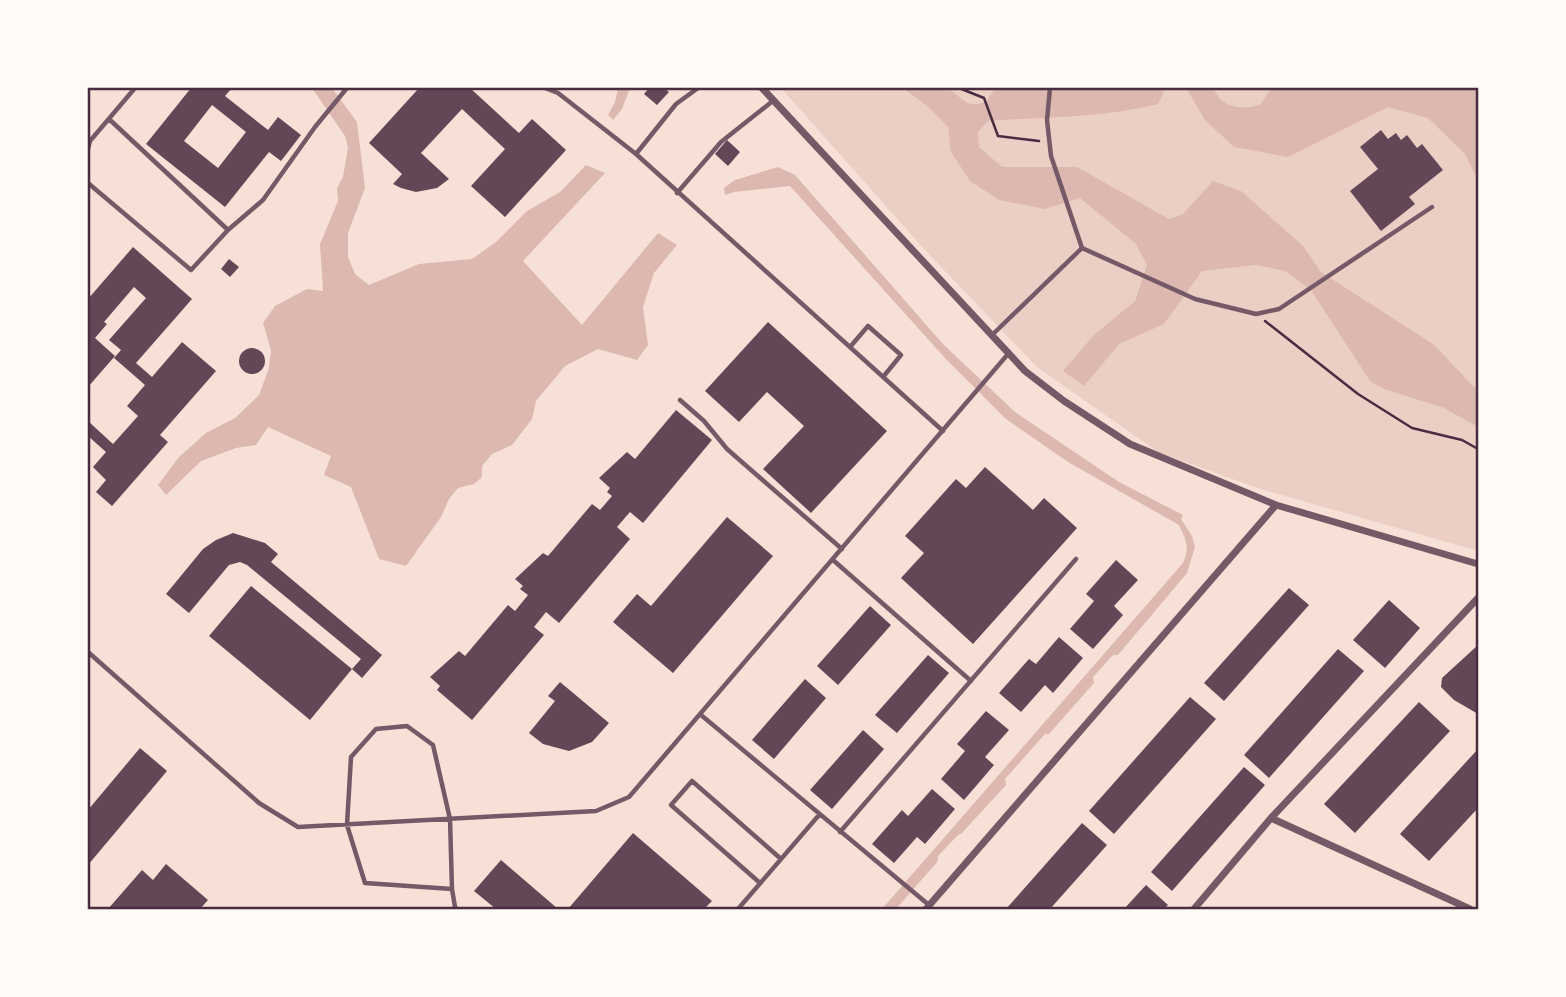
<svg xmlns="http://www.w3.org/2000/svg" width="1566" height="997" viewBox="0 0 1566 997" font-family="'Nunito Sans',sans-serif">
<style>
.green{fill:#ebcfc5}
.water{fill:#dcb8b0}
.building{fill:#644757;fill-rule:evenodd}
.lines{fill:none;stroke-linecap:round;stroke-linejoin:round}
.path{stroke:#4a2c40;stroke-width:2.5}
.service{stroke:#755966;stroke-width:4.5}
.minor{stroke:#755966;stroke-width:7}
.neatline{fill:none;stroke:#4a2c40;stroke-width:2.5}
</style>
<rect width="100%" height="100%" fill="#f7e1d7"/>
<path class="green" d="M781,88H1478V551L1260,489L1158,452L1037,367L924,249Z"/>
<path class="water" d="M312,88H332L357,122L365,188L348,233V257L355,274L369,285L419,264L472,259L496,242L527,211L560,192L586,165L605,173L523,261L582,325L658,233L677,245L654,273L643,307L648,345L637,360L598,349L565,366L536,401L532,419L512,445L492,454L482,466V477L474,484L458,488L449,499L441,517L406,566L379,559L351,487L324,475L331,456L268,427L256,445L236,448L201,461L166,495L158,485L179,457L206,433L235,418L259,395L269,368L271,350L263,323L275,306L307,289L323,291L320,244L338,201L337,188L343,177L348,147L345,136Z
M618,88H630L622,109L613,120L608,115L615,102Z
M903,88C915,88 930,86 942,88C961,90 962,112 987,101L995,88H1166L1158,104C1103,118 1045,117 988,121L978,132L979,147L1002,167H1077L1169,219L1183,214L1213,181L1241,191L1303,246L1321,272L1433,344L1478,391V427L1444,408L1384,389L1370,381L1311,290L1285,271L1256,265L1202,271L1164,324L1119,344L1084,386L1063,371L1094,335L1135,301L1147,265L1136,244L1080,198L1045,209L999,200L970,181L951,152L948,127L926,105Z
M1186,88H1214C1219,108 1245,111 1261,104L1271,88H1478V181L1465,154L1428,118L1388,107L1288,157L1234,147L1205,120Z
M778,167L795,175L943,344L1015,412L1119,482L1183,515L1181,519L1192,536L1195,547L1187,573L1118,655H1113L1093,677L1094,683L1049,734H1045L1005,779L1006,785L961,834L958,835L938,856V861L896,909H882L1183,563C1190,547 1186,540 1179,525L1068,462L1006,419L945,358L790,186L734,192L725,195L724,188L735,180Z"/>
<path class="building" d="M191,88H232L225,96L268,130L278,117L301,135L281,161L269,152L225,207L146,144ZM212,105L246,132L218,168L184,141Z
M419,88H470L519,133L532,119L566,150L505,217L471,186L505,149L462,109L421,153L449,179L437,188L416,192L401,188L393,184L402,174L369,143Z
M649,88H664L669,92L657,105L644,94Z
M1381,130L1388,139L1396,133L1401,140L1407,135L1417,148L1422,144L1443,170L1409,197L1415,204L1381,231L1350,191L1378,169L1360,147Z
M727,140L740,152L728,166L715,154Z
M133,247L192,299L136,363L152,377L182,342L216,371L160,435L168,442L112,506L96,492L106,480L93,467L106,452L88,436V421L113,444L138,416L127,406L145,385L114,358L121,350L109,340L146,298L134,287L104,322L107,324L95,338L115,356L88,387V299Z
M229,259L239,267L230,277L221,269Z
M768,322L887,431L811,513L763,469L804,426L767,392L739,422L705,391Z
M239 361a13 13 0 1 1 26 0a13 13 0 1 1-26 0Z
M676,410L712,440L643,523L630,512L617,527L630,539L559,623L546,612L534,627L544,635L472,720L437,690L440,686L430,677L459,651L465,656L508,605L515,611L528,595L520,589L523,586L515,579L543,553L548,556L592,504L600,510L612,496L607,492L610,488L599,478L627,452L635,459Z
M985,467L1033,510L1044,498L1077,528L973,644L901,578L924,553L905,536L956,479L966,488Z
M727,517L773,556L673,673L613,622L637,594L651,606Z
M233,533L265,543L278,554L271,562L382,655L362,678L352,669L361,659L247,565L240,562L229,565L189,613L166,594L203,549L216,540Z
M1116,560L1138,580L1114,606L1123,615L1093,649L1070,629L1094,601L1086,594Z
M251,586L352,669L310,720L209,636Z
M1289,588L1309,605L1224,701L1204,683Z
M1389,600L1420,628L1385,668L1353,640Z
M870,606L891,625L838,685L817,666Z
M1059,637L1083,658L1053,693L1045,685L1021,712L999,693L1029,659L1036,664Z
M1478,645V714L1454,700L1441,687L1442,678Z
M1338,649L1364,671L1269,778L1244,755Z
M928,655L949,673L897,733L875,715Z
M805,679L826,698L774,759L752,740Z
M560,682L609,723L592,742L569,751L543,744L529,733L555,701L548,696Z
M1190,697L1216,719L1114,834L1089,811Z
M1419,702L1450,731L1355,833L1324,804Z
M986,711L1009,730L985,757L994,765L964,800L941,779L965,751L957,744Z
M863,730L884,749L832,809L810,790Z
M140,748L167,771L88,865V810Z
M1478,749V808L1429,861L1400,834Z
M1244,767L1265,785L1172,891L1151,872Z
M932,789L955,809L925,844L917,837L894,863L872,844L902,810L908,816Z
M1082,823L1107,845L1050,909H1006Z
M633,833L712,901L706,907L709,909H568Z
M501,860L558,909H496L474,891Z
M166,864L208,900L200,909H108L142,870L153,880Z
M1146,885L1168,905L1164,909H1124Z"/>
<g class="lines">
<path class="path" d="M959,88L984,98L998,136L1039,141
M1265,321L1358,394L1412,428L1462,440L1478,449"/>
<path class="service" d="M545,88L558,93L636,154L943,431
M1050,88L1047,120L1051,156L1082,248L1195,299L1256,314L1279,309L1432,207
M109,119L228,230
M88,149L90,141L135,88
M636,154L676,104L698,88
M88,183L191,270L228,230L263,200L315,127L347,88
M677,193L721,142L774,100
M992,335L1082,248
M850,347L868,326L901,355L883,377
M680,400L704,421L727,449L842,549
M833,560L971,681
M88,652L259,803L298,827L596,811L629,797L1008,354
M701,715L929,905
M840,832L1076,559
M760,883L671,805L692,781L781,859
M452,889L365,883L347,825L351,757L376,729L407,726L433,745L450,819L452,889L455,907L457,909
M738,909L819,815"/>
<path class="minor" d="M762,88L1025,371L1064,401L1130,444L1276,505L1478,564
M1271,818L1470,909
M926,909L1276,505
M1194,909L1271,818L1478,598"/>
</g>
<rect width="1566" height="997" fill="none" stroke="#fffaf5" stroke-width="178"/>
<rect x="89" y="89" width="1388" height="819" class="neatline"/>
</svg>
